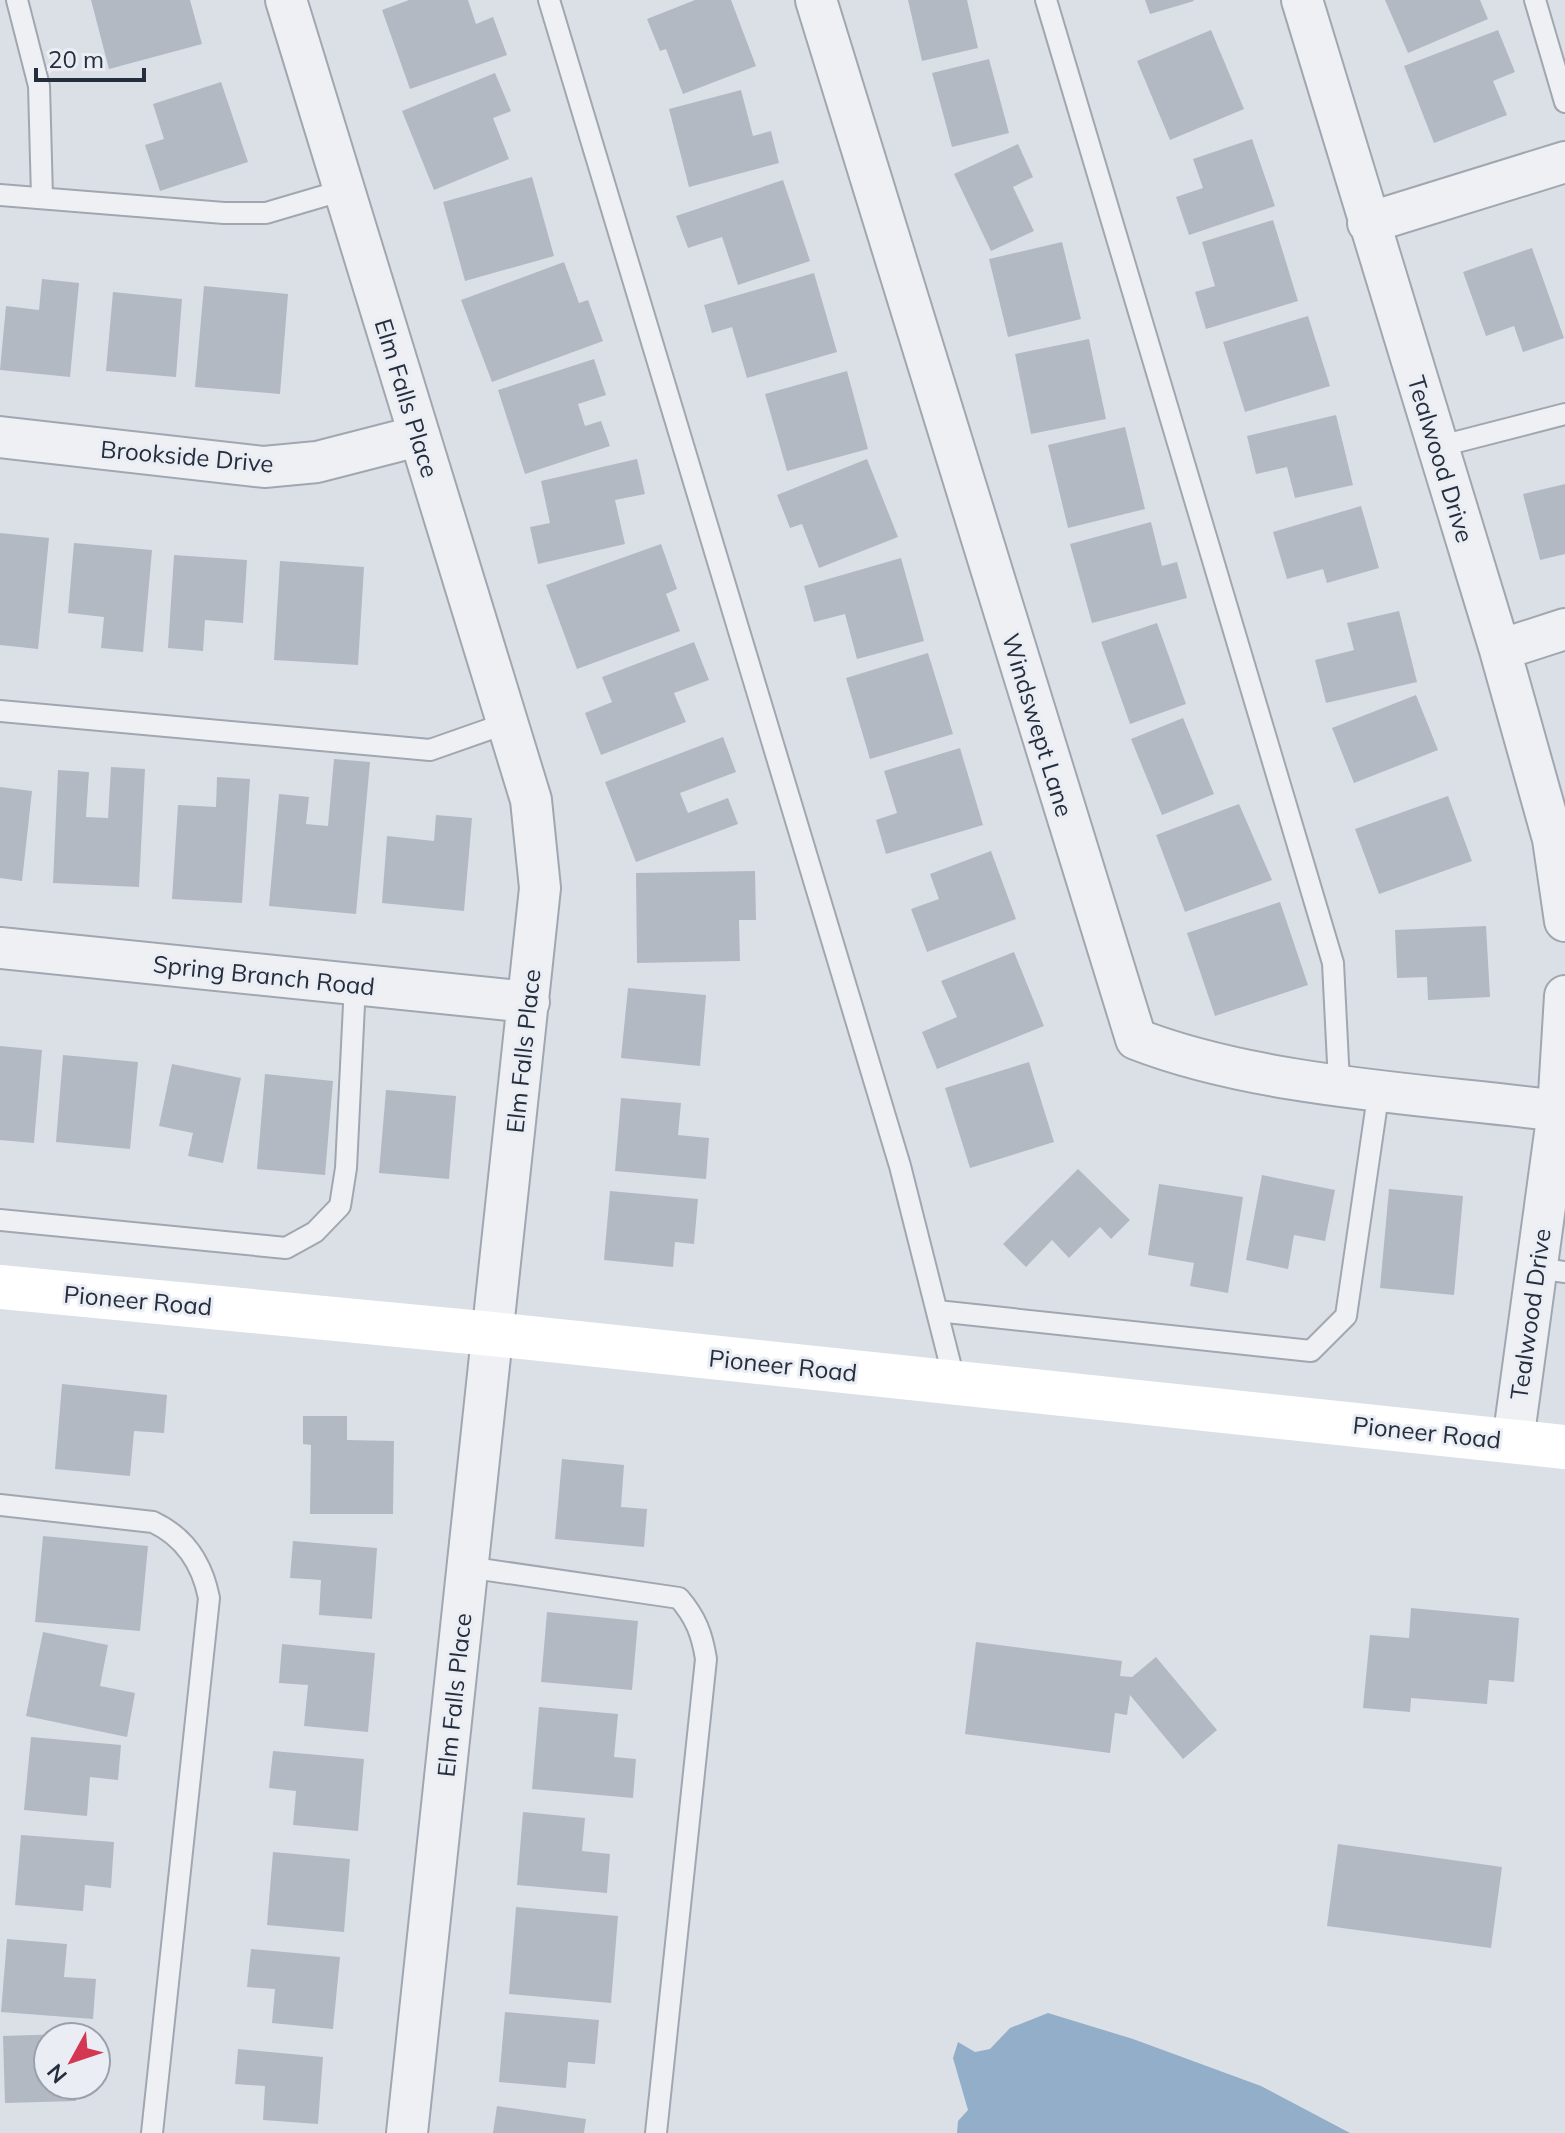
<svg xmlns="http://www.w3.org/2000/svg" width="1565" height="2133" viewBox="0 0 1565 2133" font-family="Mulish,sans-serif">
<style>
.water{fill:#93aec9}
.building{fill:#b2b9c3}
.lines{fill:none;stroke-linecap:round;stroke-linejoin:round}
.lane-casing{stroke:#a0a7b0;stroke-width:24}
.street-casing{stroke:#a0a7b0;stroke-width:44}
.lane{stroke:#eef0f4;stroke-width:20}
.street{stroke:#eef0f4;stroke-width:40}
.secondary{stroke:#fff;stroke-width:44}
.labels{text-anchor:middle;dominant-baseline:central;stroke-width:6;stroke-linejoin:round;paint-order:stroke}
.street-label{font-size:24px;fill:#242e3d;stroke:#eaeef4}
</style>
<rect width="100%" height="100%" fill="#dbe0e6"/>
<path class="water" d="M1048,2013L1133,2039L1261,2086L1350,2133H957L958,2121L968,2110L953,2058L958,2042L975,2052L990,2049L1010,2028Z"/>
<path class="building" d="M91,0H190L202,44L109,69Z
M409,0H468L476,24L493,17L507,55L410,89L382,10Z
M695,0H731L756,66L683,94L666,49L660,51L647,19Z
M908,0H967L978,48L922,61Z
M1145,0H1193L1194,1L1150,14Z
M1385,0H1480L1488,19L1408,53Z
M1211,30L1244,109L1170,140L1137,61Z
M1498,30L1515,72L1493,81L1507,115L1434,143L1404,66Z
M989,59L1009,133L952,147L932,73Z
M495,73L511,111L493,118L509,159L434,190L402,111Z
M221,82L248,162L160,191L145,145L164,139L153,104Z
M741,90L753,136L771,131L779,163L689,187L669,109Z
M1252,139L1275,206L1189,235L1176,197L1203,188L1193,159Z
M1018,144L1033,177L1013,187L1034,231L991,251L954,174Z
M532,177L554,256L465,281L443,202Z
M783,180L810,261L738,285L722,237L688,248L676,216Z
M1273,220L1298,301L1206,329L1195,292L1215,286L1202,242Z
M1062,242L1081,319L1008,337L989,259Z
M1532,248L1564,338L1523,352L1514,326L1486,336L1463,272Z
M564,262L579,303L588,300L603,341L492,382L461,300Z
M814,273L837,352L747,378L732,327L712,333L704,305Z
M42,279L79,283L70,377L0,370L6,306L39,310Z
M204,286L288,294L280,394L195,387Z
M113,292L182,299L176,377L106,371Z
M1308,316L1330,386L1245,412L1223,342Z
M1089,339L1106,419L1031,434L1015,354Z
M594,359L606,395L578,404L585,426L601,421L610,446L525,474L498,390Z
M847,371L868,449L787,471L765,394Z
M1336,415L1353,485L1295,498L1287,467L1256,474L1247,436Z
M1125,427L1145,509L1068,528L1048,445Z
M637,459L645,494L615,500L625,544L538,564L530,527L550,523L541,481Z
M867,459L898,537L819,568L802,524L790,528L777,495Z
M1565,484V554L1540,560L1523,494Z
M1361,506L1379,568L1327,583L1323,569L1287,579L1273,532Z
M1151,522L1162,566L1177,562L1187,598L1092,623L1070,544Z
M0,533L49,538L38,649L0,645Z
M74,543L152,550L143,652L101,648L104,617L68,613Z
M661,544L677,589L666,594L680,631L577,669L546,585Z
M174,555L247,560L243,623L205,620L203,651L168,648Z
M901,558L924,641L857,659L845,614L814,622L804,586Z
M280,561L364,567L358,665L274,660Z
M1399,611L1417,682L1326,703L1315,660L1354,650L1347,623Z
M1157,623L1186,704L1130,724L1101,642Z
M694,642L709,680L674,693L686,722L601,755L585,713L612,702L602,677Z
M928,653L953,734L870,759L846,678Z
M1416,695L1438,750L1354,783L1332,728Z
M1183,718L1214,794L1162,815L1131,739Z
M723,737L736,772L680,793L688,813L728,798L738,824L636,862L605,782Z
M960,748L983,825L886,854L876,820L897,813L884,771Z
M334,759L370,762L356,914L269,906L279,794L309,797L306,824L328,826Z
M111,767L145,769L139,887L53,883L58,770L89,772L86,817L108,818Z
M217,777L250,779L242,903L172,899L178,805L216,807Z
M0,787L32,791L22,881L0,878Z
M1448,796L1472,861L1379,894L1355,829Z
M1239,804L1272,880L1185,912L1156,835Z
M436,815L472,818L464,911L382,903L387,836L434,841Z
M991,851L1016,919L927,952L911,909L939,899L930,874Z
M755,871L756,920H739L740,961L637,963L636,873Z
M1280,902L1308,985L1215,1016L1187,933Z
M1486,926L1490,997L1428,1000L1427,977L1397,978L1395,930Z
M1014,952L1044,1026L937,1069L922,1032L957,1017L941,981Z
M628,988L706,995L700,1066L621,1058Z
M0,1046L42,1050L34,1143L0,1140Z
M63,1055L138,1062L130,1149L56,1142Z
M1029,1062L1054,1142L970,1168L945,1088Z
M172,1064L241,1078L223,1163L188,1156L193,1133L159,1126Z
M265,1074L333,1081L325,1175L257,1169Z
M386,1090L456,1096L449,1179L379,1173Z
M621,1098L681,1103L678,1135L709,1138L706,1179L615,1171Z
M1078,1169L1130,1220L1111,1239L1100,1227L1069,1258L1052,1240L1026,1267L1003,1244Z
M1262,1175L1335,1190L1325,1241L1294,1235L1288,1269L1246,1260Z
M1159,1184L1243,1197L1228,1293L1190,1286L1194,1263L1148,1255Z
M1389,1189L1463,1196L1454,1295L1380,1288Z
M610,1191L698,1199L694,1244L675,1242L673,1267L604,1260Z
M62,1384L167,1395L164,1433L134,1431L130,1476L55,1469Z
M303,1416H347V1440L394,1441L393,1514H310L311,1445L303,1444Z
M562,1459L624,1465L621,1507L647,1509L644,1547L555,1539Z
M43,1536L148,1546L140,1631L35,1622Z
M293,1541L377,1548L372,1619L319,1615L321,1580L290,1578Z
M1411,1608L1519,1618L1514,1682L1489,1680L1487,1704L1411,1698L1410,1712L1363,1708L1370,1635L1409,1638Z
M547,1612L638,1621L632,1690L541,1682Z
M43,1632L108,1645L100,1686L135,1693L127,1737L26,1716Z
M976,1642L1122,1661L1120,1676L1132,1677L1156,1657L1217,1730L1183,1759L1130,1695L1127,1715L1115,1713L1110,1753L965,1734Z
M282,1644L375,1653L368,1732L304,1726L308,1685L279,1683Z
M539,1707L618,1714L614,1757L636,1759L633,1798L532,1789Z
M31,1737L121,1745L118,1780L90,1777L87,1816L24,1810Z
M273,1751L364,1759L358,1831L293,1825L296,1791L269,1788Z
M523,1812L585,1818L582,1851L610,1854L607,1893L517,1885Z
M21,1835L114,1842L111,1888L85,1885L83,1911L15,1905Z
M1338,1844L1502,1867L1491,1948L1327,1926Z
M273,1852L350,1859L344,1932L267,1925Z
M516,1907L618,1916L611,2003L509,1994Z
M7,1939L67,1944L64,1977L96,1979L93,2019L1,2012Z
M251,1949L340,1957L333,2029L272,2023L275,1989L247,1987Z
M505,2012L599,2020L595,2064L568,2062L566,2088L499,2082Z
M95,2033V2037H48V2085H75L76,2101L5,2103L3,2036Z
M238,2049L323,2057L318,2124L263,2120L265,2086L235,2084Z
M497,2106L586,2119L584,2133H493Z"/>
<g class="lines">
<g class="lane-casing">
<path id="lane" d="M17,0L39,86L42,197
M549,0L900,1166L955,1383
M1046,0L1333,963L1339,1083
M1535,0L1565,102
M0,195L224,213H266L344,190
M1437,447L1565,414
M0,711L430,750L507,723
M0,1220L286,1248L315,1232L340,1206L346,1168L355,984
M1536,1268L1565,1272
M937,1311L1311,1351L1346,1316L1379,1089
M0,1505L153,1522C185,1537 202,1563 209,1598L152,2133
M467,1567L679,1598C696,1618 702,1634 706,1659L656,2133"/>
</g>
<g class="street-casing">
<path id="street" d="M286,0L531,800L540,888L407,2133
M816,0L1136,1039C1259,1087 1426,1094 1558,1111
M1302,0L1500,650L1553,839L1565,921
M1368,223L1565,162
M0,437L264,467L317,462L418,436
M1500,650L1565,629
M0,948L529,1002
M1513,1441L1558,1111L1565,996"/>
</g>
<use href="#lane" class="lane"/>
<use href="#street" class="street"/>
<path class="secondary" d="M0,1287L492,1334L1565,1447"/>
</g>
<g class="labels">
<g class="street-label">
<text transform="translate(407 398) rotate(73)">Elm Falls Place</text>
<text transform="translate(187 456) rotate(5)">Brookside Drive</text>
<text transform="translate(1441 459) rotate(73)">Tealwood Drive</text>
<text transform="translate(1038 725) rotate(73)">Windswept Lane</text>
<text transform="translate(264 975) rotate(6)">Spring Branch Road</text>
<text transform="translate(523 1051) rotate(-84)">Elm Falls Place</text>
<text transform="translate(138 1300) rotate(5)">Pioneer Road</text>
<text transform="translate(1530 1314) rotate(-82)">Tealwood Drive</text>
<text transform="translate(783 1365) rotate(6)">Pioneer Road</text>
<text transform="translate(1427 1432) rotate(6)">Pioneer Road</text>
<text transform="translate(454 1695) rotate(-84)">Elm Falls Place</text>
</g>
</g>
<g transform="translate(72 2061) rotate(230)"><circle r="38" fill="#eaeef4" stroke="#9ba1ab" stroke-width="2"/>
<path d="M0-6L14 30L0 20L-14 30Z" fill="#d43752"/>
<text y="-12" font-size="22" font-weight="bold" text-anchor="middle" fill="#242e3d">N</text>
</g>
<path d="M36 68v12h108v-12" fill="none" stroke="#242e3d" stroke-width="4"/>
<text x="48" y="68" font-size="24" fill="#242e3d" stroke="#eaeef4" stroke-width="6" paint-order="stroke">20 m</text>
</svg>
